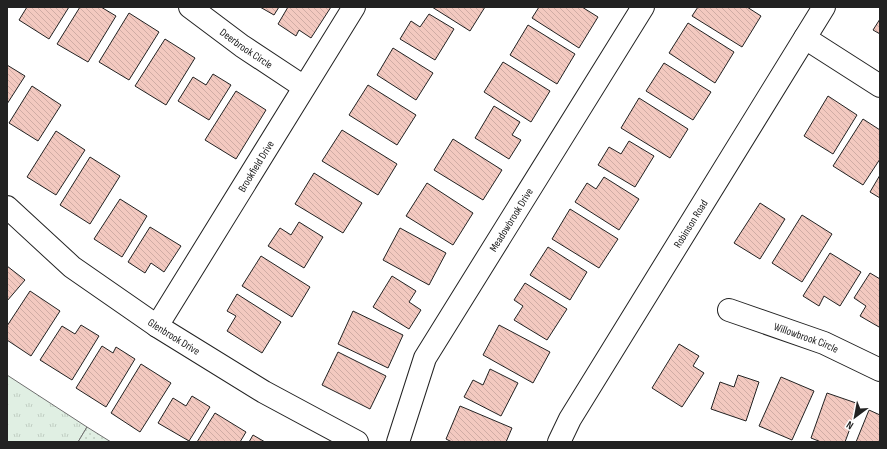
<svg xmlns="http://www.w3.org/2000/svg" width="887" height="449" viewBox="0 0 887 449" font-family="'Sofia Sans Condensed',sans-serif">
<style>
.grass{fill:url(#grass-tufts);stroke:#6f6f6f}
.park{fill:url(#park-dots);stroke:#6f6f6f}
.building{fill:url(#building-back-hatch);stroke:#222}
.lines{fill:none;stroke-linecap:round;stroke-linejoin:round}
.minor-casing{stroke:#222;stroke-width:24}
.minor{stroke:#fff;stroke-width:22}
.labels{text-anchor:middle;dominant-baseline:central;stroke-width:3;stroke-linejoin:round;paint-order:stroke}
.street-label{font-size:11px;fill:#222;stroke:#fff}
</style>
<defs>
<pattern id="grass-tufts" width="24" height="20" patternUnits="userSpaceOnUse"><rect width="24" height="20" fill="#e0efe3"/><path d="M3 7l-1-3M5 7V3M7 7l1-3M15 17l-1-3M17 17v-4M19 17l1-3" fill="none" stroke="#c0cdc2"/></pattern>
<pattern id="park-dots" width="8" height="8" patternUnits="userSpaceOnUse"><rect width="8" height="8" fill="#e0efe3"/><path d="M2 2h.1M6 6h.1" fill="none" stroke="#c0cdc2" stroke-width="1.8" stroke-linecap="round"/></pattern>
<pattern id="building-back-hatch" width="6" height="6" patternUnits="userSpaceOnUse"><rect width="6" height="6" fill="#f3c9c0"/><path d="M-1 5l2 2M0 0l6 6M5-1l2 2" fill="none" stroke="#d0aca5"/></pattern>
</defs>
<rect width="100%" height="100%" fill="#fff"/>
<path class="grass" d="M7,375L87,427L78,442H7Z"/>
<path class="park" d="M87,427L111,442H78Z"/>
<path class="building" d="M27,7H69L49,39L19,20Z
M80,7H101L116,16L88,62L57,44Z
M260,7H279L274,15Z
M288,7H331L311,38L299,30L296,36L278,24Z
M432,7H485L470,31Z
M539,7H582L598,17L579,48L532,18Z
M698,7H747L761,16L742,47L692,16Z
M129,13L159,32L129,80L99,62Z
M429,14L454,29L435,60L400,39L411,21L420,27Z
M880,19V34L873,30Z
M688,23L734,52L715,83L669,53Z
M528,25L575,54L557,84L510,55Z
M165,39L195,58L166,105L135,86Z
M393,48L433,73L416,100L377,75Z
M503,62L550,91L531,122L484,92Z
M664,63L711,92L693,120L646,91Z
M7,65L25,76L7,104Z
M213,74L231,85L209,120L178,101L193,77L206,85Z
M368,85L416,115L397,145L349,115Z
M32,86L61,105L38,141L9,123Z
M236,91L266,110L236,159L205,140Z
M828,96L857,115L833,154L804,136Z
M639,98L688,129L670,158L621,128Z
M494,106L520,122L512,135L521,140L509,159L475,138Z
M863,119L880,130V159L863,185L833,166Z
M342,130L397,164L378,195L322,161Z
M56,131L85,150L56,195L27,177Z
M453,139L502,170L483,200L434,170Z
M629,141L654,156L635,187L598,165L609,147L621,154Z
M90,157L120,176L90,224L60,205Z
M314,173L362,203L343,233L295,204Z
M880,175V198L870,192Z
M604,177L639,199L619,230L575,202L587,183L596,189Z
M427,183L473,213L453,245L406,216Z
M120,199L147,216L122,257L94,239Z
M760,203L785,219L760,259L734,243Z
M570,209L618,239L599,268L552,239Z
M802,215L832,234L802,282L772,263Z
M299,222L323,237L304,268L268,246L280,228L291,235Z
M150,227L181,246L164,272L151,263L145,273L128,262Z
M400,228L446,253L429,285L383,260Z
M548,247L587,272L570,300L530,275Z
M830,253L861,272L840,306L824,296L819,306L803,296Z
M261,256L310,287L292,317L242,286Z
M7,266L25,280L7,301Z
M870,273L880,279V325L879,327L860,316L866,306L854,298Z
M392,276L416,291L409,302L421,310L409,329L373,307Z
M525,283L567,309L547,340L514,320L523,306L514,300Z
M30,291L60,311L31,356L7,340V326Z
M237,294L281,322L262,353L227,331L236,316L227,311Z
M353,311L403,335L388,368L338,344Z
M81,325L99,336L72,380L40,360L62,326L75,334Z
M499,325L550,352L533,383L483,355Z
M679,344L699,356L693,366L704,373L682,407L652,388Z
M102,346L113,353L116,347L135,359L106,407L76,388Z
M338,352L386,376L370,409L322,385Z
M141,364L171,383L140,432L111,413Z
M490,369L518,383L501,416L464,397L473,380L483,385Z
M738,375L759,382L746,421L711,409L720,382L734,387Z
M781,377L814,391L792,440L759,426Z
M827,393L859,404L845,442H821L811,438Z
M192,396L210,407L189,441L158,423L173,398L186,406Z
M460,406L512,428L506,442H452L446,439Z
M869,410L880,415V442H856Z
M215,413L246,432L240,442H197Z
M253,435L265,442H249Z"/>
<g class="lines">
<g class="minor-casing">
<g id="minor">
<path id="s1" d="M190,7L242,46L304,87"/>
<path d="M805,38L880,86"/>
<path id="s2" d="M7,207L72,267L157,326L264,392L357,442"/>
<path id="s3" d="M729,310L824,343L880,370"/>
<path id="s4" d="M157,326L354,7"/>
<path id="s5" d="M398,442L425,358L643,7"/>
<path id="s6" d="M559,442L570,419L824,7"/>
</g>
</g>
<use href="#minor" class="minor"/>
</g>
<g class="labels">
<g class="street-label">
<text stroke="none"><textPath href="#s1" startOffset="70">Deerbrook Circle</textPath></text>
<text stroke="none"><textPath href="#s4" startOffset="188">Brookfield Drive</textPath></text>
<text stroke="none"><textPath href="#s5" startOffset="251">Meadowbrook Drive</textPath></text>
<text stroke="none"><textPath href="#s6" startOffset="255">Robinson Road</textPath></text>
<text stroke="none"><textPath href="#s2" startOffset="212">Glenbrook Drive</textPath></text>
<text stroke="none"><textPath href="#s3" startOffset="82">Willowbrook Circle</textPath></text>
</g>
</g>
<rect width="887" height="449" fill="none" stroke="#222222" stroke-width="16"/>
<g transform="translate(855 417) rotate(212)" stroke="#ffffff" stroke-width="3" paint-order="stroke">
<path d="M0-3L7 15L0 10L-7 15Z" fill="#222222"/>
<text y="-6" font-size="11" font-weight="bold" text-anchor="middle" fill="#222222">N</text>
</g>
</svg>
